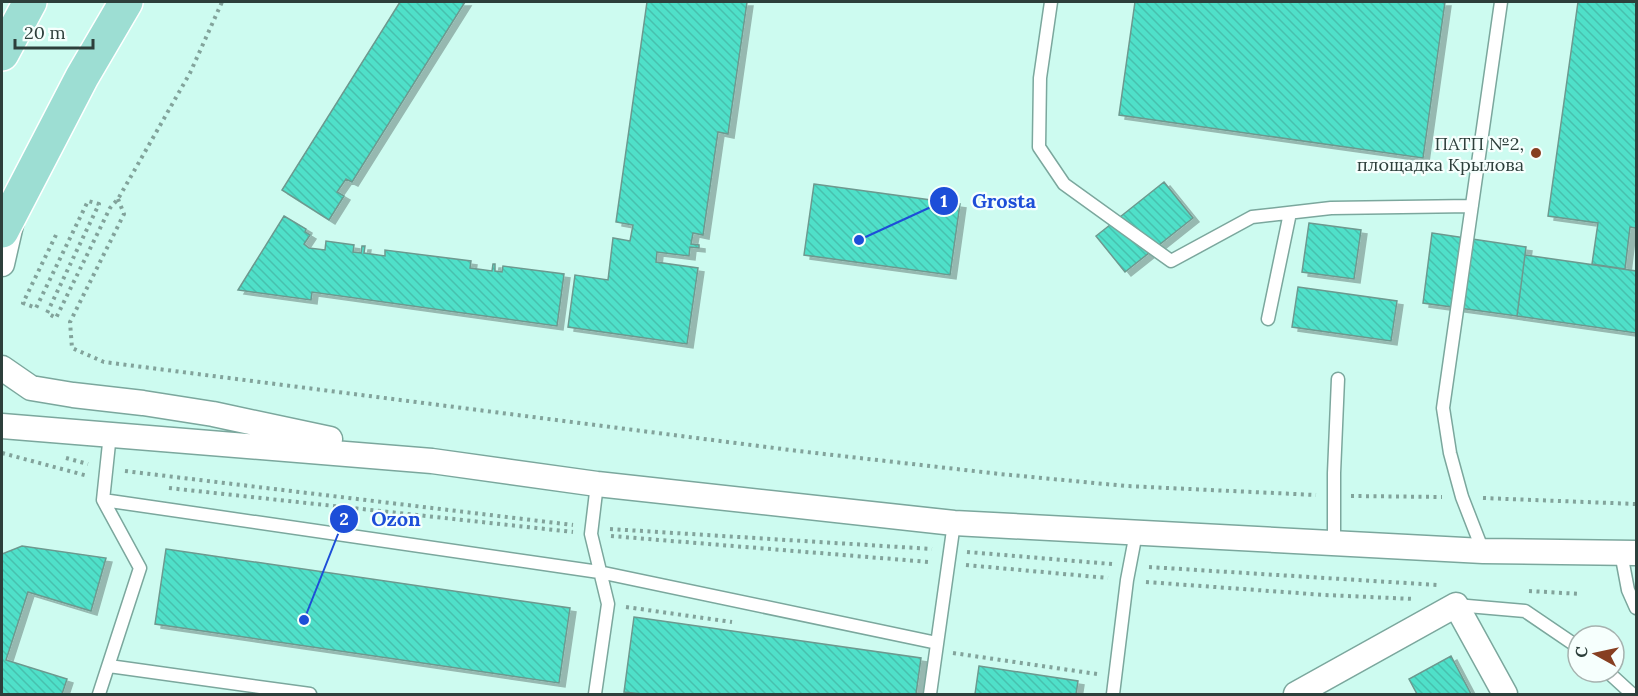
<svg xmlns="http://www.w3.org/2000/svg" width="1638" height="696" viewBox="0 0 1638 696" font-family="Lora,serif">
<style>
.building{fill:url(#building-back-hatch);stroke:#6d998f;stroke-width:1.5;filter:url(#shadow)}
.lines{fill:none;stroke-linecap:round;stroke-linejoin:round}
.lane-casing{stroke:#7ba79d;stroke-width:15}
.street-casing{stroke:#7ba79d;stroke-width:27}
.primary-casing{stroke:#fff;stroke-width:36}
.path{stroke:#82a39b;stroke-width:4;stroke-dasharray:3 4.5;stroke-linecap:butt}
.lane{stroke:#fff;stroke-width:12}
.street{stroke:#fff;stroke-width:24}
.primary{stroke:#9dded3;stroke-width:33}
.poi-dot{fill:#873f21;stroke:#f6fffd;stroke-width:2}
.labels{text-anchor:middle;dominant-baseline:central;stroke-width:4.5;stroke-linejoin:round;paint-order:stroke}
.poi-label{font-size:18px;fill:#2d3f3b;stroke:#f6fffd;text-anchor:end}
.leader{fill:none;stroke:#1d4ed8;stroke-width:2}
.callout-dot{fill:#1d4ed8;stroke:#f6fffd;stroke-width:2}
.mark-label{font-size:18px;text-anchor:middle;font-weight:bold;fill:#fff}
.callout-label{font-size:20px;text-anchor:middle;font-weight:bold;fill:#1d4ed8;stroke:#f6fffd;stroke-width:4.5;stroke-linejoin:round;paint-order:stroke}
</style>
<defs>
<pattern id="building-back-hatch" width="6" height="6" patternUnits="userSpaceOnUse" patternTransform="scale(1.5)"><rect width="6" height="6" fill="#50e0c9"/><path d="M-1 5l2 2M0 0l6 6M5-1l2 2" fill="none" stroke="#46c1ae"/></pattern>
<filter id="shadow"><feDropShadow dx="6" dy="4" stdDeviation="0" flood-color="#0004"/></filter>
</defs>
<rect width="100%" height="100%" fill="#cdfbf0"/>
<path class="building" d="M400,2H465L352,182L346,179L337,192L344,196L329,220L282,190Z
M647,2H747L728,134L718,132L703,235L693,233L691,244L699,245V248L690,247L689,256L657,252L656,262L698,268L687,344L568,327L575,275L608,280L613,238L630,241L633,225L616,222Z
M1135,2H1445L1423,158L1119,115Z
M1578,2H1636V228L1630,227L1625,269L1592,264L1598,223L1548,216Z
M1164,182L1193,218L1125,272L1096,236Z
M814,184L960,204L950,275L804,255Z
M284,216L306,229L305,232L310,235L304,244L309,248L325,250L326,241L354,245L353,252L361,253L362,246H365L364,253L385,256V250L471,261L470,268L492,271L493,264H495V271L502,272L503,266L564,274L557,326L312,292L311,300L238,290Z
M1309,223L1361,230L1354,279L1302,272Z
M1432,233L1526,247L1517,316L1423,303Z
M1525,255L1636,271V333L1517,316Z
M1298,287L1397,301L1391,341L1292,327Z
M22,546L106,558L91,611L28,592L6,660L67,679L62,694H2V554Z
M166,549L570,608L559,683L155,624Z
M634,617L921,658L916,694H642L624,692Z
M1451,656L1471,694H1417L1409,679Z
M979,666L1078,681L1076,694H975Z"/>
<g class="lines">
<g class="lane-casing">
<path id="lane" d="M1051,2L1040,78L1039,147L1064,184L1171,261L1252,217L1331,208L1472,206
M1268,319L1290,213
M103,500L599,572L937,643
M1334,543V473L1338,379
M1483,551L1462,497L1450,453L1443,408L1501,2
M1621,553L1628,590L1636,608
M1456,605L1525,611L1578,647
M109,666L310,694
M1608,672L1632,694
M99,694L140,568L103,500L110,434
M595,694L608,604L591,534L597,484
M930,694L954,523
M1113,694L1127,580L1136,533"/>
</g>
<g class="street-casing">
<path id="street" d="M2,264L13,216
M2,368L31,388L73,395L143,403L213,414L330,439
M2,426L432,461L597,484L954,523L1483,551L1636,553
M1296,694L1456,605L1505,694"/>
</g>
<g class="primary-casing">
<path id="primary" d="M2,54L30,2
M2,231L82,77L126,2"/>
</g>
<path class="path" d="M118,199L124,214L70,322L72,348L104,362L798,451L1000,474L1126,486L1316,495
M56,235L23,303L36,308L88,201L99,204L47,313L56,318L110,208L118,199L190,73L222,2
M2,453L88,476
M66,458L88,464
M125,471L573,525
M169,488L573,532
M1351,496L1442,497
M1483,498L1636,504
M610,529L932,549
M611,536L929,562
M967,552L1112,564
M966,565L1108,578
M1149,567L1438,585
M1146,582L1325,595L1414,599
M1529,591L1581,594
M626,607L732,622
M953,653L1097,674"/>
<use href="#lane" class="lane"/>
<use href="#street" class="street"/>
<use href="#primary" class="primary"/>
</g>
<circle class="poi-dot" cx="1536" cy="153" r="6"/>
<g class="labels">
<g class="poi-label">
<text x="1524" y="143">ПАТП №2,<tspan x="1524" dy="21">площадка Крылова</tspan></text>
</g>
</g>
<path class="leader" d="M859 240L944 201M304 620L344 519"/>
<g class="callout-dot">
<circle cx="859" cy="240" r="6"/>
<circle cx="304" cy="620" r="6"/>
<circle cx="944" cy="201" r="15"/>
<circle cx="344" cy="519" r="15"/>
</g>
<g class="mark-label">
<text x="944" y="207">1</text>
<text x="344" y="525">2</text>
</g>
<g class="callout-label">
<text x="1004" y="208">Grosta</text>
<text x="396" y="526">Ozon</text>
</g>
<rect width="1638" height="696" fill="none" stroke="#2d3f3b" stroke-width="6"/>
<g transform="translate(1596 654) rotate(278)"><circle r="28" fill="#f6fffd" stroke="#a6b2af" stroke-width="1.5"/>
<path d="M0-4.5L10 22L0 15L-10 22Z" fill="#873f21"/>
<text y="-9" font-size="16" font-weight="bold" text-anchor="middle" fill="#2d3f3b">С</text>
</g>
<path d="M15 39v9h78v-9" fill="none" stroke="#2d3f3b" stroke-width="3"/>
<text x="24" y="39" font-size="18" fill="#2d3f3b" stroke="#f6fffd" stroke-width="4.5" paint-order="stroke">20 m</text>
</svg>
